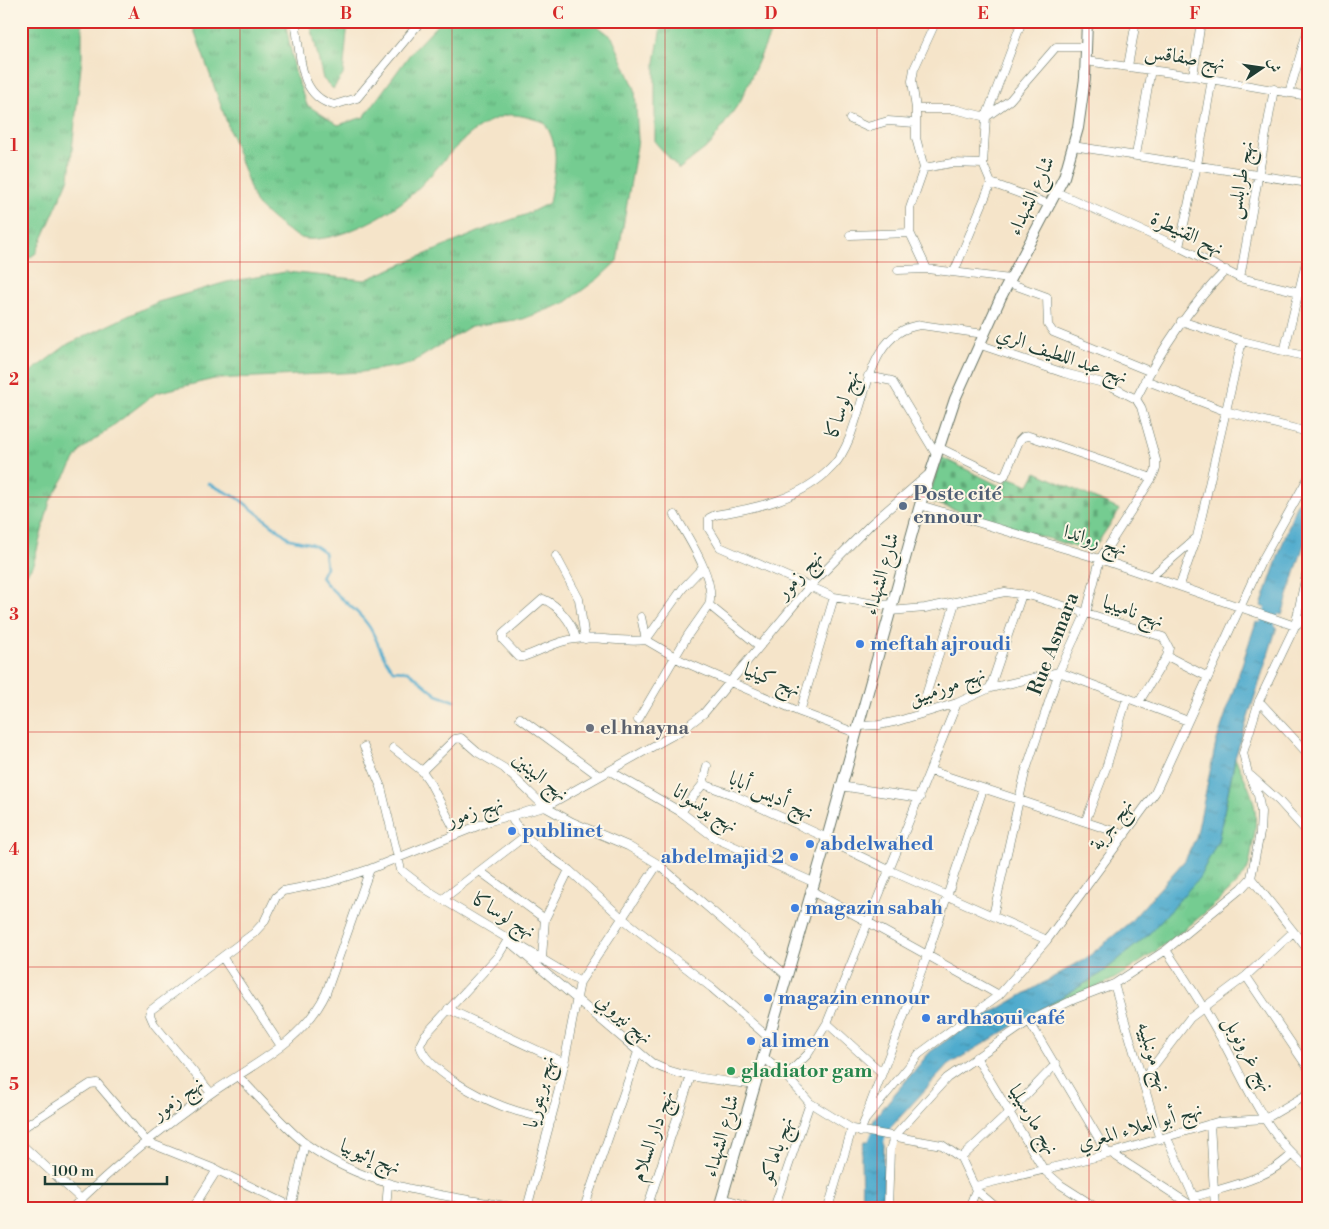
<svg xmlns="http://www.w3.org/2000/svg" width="1329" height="1229" viewBox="0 0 1329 1229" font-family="'Libre Bodoni',Amiri,serif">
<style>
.grass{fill:url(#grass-tufts);stroke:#4a8462}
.cemetery{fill:url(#cemetery-stones);stroke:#4a8462}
.water{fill:url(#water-ripples);stroke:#377480}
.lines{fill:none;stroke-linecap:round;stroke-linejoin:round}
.stream{stroke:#4fabcd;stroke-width:2.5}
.river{stroke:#4fabcd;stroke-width:15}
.minor-casing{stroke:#6a7768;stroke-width:9}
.major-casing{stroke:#6a7768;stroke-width:12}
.minor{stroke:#fff;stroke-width:8}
.major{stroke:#fff;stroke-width:10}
.grid{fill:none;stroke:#d62828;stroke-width:1;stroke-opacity:0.55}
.service-dot{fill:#5c6f8a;stroke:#fcf5e5;stroke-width:2}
.shop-dot{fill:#3f7fe0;stroke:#fcf5e5;stroke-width:2}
.worship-dot{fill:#6b7280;stroke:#fcf5e5;stroke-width:2}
.leisure-dot{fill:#2e9e5b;stroke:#fcf5e5;stroke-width:2}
.labels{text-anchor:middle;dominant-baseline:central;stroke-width:4;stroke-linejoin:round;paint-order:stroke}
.street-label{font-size:20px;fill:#1f3d34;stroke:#fcf5e5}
.service-label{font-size:20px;font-weight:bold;fill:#4e5e75;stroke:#fcf5e5;text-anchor:start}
.shop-label{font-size:20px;font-weight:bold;fill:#366cbe;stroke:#fcf5e5;text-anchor:start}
.worship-label{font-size:20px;font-weight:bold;fill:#5b616d;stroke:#fcf5e5;text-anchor:start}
.leisure-label{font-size:20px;font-weight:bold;fill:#27864d;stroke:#fcf5e5;text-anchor:start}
.neatline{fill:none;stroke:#d62828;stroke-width:2}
.grid-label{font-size:16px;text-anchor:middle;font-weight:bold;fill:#d62828}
</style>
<defs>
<pattern id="grass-tufts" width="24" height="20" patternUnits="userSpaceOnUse" patternTransform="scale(1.25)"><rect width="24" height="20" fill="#75cc91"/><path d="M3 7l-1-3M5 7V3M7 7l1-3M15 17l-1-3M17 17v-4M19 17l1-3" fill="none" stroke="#5fa777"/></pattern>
<pattern id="cemetery-stones" width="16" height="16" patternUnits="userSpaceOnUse" patternTransform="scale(1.25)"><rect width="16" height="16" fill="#75cc91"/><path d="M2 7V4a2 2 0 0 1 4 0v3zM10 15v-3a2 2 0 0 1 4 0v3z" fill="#5fa777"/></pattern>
<pattern id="water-ripples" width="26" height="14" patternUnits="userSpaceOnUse" patternTransform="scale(1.25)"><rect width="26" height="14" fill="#4fabcd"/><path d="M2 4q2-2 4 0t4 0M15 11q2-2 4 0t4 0" fill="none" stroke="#418ca7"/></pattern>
</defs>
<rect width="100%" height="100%" fill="#fcf5e5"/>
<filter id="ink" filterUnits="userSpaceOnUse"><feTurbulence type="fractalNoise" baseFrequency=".02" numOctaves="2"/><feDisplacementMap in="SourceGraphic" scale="10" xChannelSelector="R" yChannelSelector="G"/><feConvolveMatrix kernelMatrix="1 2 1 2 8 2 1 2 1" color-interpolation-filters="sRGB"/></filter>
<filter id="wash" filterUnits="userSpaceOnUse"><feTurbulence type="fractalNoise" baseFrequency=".0096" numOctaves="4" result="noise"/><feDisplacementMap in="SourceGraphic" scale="20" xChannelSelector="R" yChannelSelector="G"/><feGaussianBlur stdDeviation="1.12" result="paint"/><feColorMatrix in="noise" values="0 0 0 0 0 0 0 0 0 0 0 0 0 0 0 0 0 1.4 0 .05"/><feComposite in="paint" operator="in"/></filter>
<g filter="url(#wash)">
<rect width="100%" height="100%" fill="#f5e4c9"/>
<path class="grass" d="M21,21H82V57L69,178L36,253L21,264Z
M191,21H285L296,76L307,105L338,125L364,117L413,50L441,21H591L612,37L635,89L638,140L617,261L599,278L565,303L523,319L471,326L410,364L362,372L214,379L156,393L81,450L50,501L33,565L21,581V379L68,344L158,302L227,282L286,272L365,280L490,227L525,215L549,203C554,171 562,150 544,122C533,119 515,112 503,116C462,129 443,166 412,194C389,215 338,242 306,239C293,238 264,213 255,202Z
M310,21H348L343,75L333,89L323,79Z
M662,21H776L741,100L710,145L679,169L655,142V62Z
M1235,758C1252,794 1261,807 1252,848C1251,855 1250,864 1247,870C1234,895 1136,969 1108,982C1088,991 1066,999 1045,1007L1102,973L1218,841Z"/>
<path class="cemetery" d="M941,457L1004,488L1008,477L1029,485L1036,472L1120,510L1091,552L928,501Z"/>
<path class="water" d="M1308,490V531L1282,615L1261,606L1296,505Z
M1256,622L1277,627L1235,758L1218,841L1199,878L1148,935L1102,973L948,1065L889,1129H870L876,1116L930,1052L955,1034L1088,957L1130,922L1185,860L1196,838L1216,743Z
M865,1141L884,1142L883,1208H862L861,1156Z"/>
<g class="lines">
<path class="stream" d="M209,484L238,498L290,539L312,544L324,552L326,567L321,577C333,595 355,606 368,625C378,639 381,657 393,670L408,671L437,695L454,701"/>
<path class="river" d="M1261,644L1278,592
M872,1161C872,1146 883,1123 893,1112"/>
</g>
</g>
<g filter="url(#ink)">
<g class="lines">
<g class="minor-casing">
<path id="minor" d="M295,21C301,52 297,96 334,105L357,98L421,21
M1086,61L1193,76L1308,96
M1128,66L1136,21
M1193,76L1201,21
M1289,93L1308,29
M916,109H954L986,117L1010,100L1056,47H1085
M850,119L867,127L888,121L915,123
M1073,146L1308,183
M1136,155L1151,69
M924,168L952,163L983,164
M991,183L1049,204
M1056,192L1179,247L1240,278L1308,294
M850,235L910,233
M1179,247L1197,165L1212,79
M927,269L910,233V208L924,168L916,138V109L912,81L914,69L936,21
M898,270L927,269L1010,279
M954,272L991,183L983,164L986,117L1022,21
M1240,278L1274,89
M1009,283L1047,297L1048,325L1053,332L1149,371
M1181,321L1242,341L1308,357
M978,344L1064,373L1107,384L1136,399L1141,407L1156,460V469L1152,478L1100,559L1086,613L1059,672L1025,773L993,916
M1284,352L1308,254
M868,376L892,381L937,456
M1145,380L1225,411L1308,432
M1136,399C1160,351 1188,308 1226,270
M940,448L1002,478L1005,475L1019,441L1023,437L1029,436L1152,478
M920,505L1100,559L1295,626L1308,615
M675,515C687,536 717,580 709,605L758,645
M556,556L579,599L585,639
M1152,576L1195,539
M1180,585L1197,537L1242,341
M892,604L882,605L834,597L720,547L709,529V518L715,515C757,508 802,499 833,466C868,429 859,331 921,325L984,334
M890,611L925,608L1005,592L1032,596L1163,637L1169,648L1167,656L1139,702
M641,617L646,640L682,661L800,712L834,597
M576,639C573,623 558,605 543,599L503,634V640L519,657H523C542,651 555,641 575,639C599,636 622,643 646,640L683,588L703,567
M1167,656L1208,677
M990,688L1022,594
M1259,701L1308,754
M800,712L856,733
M920,714L955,603
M520,718L599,776
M638,720L688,635L709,605
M858,726L879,725L898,721L957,703L990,688L1059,672L1188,721
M364,747L381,787L401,870L427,890L580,982
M393,748L422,771L429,781L457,834
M422,771L455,739L461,738L477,752L504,768L545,807L572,822L628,846L658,864L786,975
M610,771L681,812L715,838L813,882
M931,771L1125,835
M1251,776L1279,801L1308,833
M703,784L733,795L827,838L831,842L889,870L1047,940
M840,786L920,798
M681,812L703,784L707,766
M513,816V821L525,836L542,851L569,870L622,918L712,988L769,1038
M1086,820L1106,768L1127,698
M481,872L545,919
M1251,878L1308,950
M810,890L999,995
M443,899L525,836
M509,938L498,956L425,1035L420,1045C426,1070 479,1097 502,1106C517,1112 534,1116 551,1120
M507,940L653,1064C683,1079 722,1080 755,1085
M1166,950C1185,978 1204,1007 1221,1038C1246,1083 1266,1136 1308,1168
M542,957L545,919L569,870
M223,958L281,1046
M1246,976L1308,1068
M1114,984L1160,1140
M448,1009L565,1063
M1029,1021L1108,1154
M827,1023L881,1072
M763,1057L786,1076L810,1103L852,1129L942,1145L961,1158L976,1190L997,1208
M976,1057L1044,1170L1061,1185L1097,1208
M786,1076L808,1054L827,1023L957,703
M239,1077C259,1097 284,1127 306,1144C369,1190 444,1195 518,1208
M1142,1081L1190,1018L1246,976L1293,932
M211,1093L154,1024L150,1015L151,1010L254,933L264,922L276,897L283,891L330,882L370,869
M866,1115L927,956L983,789
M1210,1124L1215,1208
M21,1129L90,1084L97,1083L147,1142L217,1170L295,1208
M860,1132L865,1120L919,1054L999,995L1047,940L1155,793L1260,564L1308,478
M1167,1138L1196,1202
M21,1144L81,1199
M1111,1153L1195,1208
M961,1158L1010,1112L1056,1064
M976,1186L1108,1154L1217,1122L1265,1119L1308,1094
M1194,1197C1228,1186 1265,1181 1291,1155
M722,1198L755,1208
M72,1208C115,1166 161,1128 210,1094C253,1064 303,1042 326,993L370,869L490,821L545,807L682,730L704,713L810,586L871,524L930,473
M193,1208L217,1170
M291,1208L305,1143
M386,1208L388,1185
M527,1208L559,1089L580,982L658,864
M584,1208L638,1052
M647,1208L691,1076
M774,1208L810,1103
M828,1208L852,1129
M888,1208L890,1150L894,1137L947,1078L1029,1021L1075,999L1114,984L1166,950L1242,888L1251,878L1260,833L1261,812L1258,795L1248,773L1243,753L1259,701L1295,626L1308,566
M969,1208L976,1190"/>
</g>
<g class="major-casing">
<path id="major" d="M719,1208L824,849L920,505L955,399L1001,297L1064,177L1078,128L1085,78L1087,21"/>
</g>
<use href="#minor" class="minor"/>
<use href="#major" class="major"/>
</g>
</g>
<path class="grid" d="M240,21V1208M452,21V1208M665,21V1208M877,21V1208M1089,21V1208M21,262H1308M21,497H1308M21,732H1308M21,967H1308"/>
<circle class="service-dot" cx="903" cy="506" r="5"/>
<g class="shop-dot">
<circle cx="860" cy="644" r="5"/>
<circle cx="512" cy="831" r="5"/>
<circle cx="810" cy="844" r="5"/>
<circle cx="794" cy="857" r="5"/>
<circle cx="795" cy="908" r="5"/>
<circle cx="768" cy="998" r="5"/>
<circle cx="926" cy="1018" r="5"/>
<circle cx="751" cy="1041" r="5"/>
</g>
<circle class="worship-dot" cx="590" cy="728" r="5"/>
<circle class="leisure-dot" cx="731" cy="1071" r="5"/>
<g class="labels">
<g class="street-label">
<text transform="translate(1185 58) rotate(9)">نهج صفاقس</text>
<text transform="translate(1241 180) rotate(-80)">نهج طرابلس</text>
<text transform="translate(1032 196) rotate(-65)">شارع الشهداء</text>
<text transform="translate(1187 234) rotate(25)">نهح القنيطرة</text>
<text transform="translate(1062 356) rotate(19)">نهج عبد اللطيف الري</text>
<text transform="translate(843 404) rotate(-71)">نهج لوساكا</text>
<text transform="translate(1095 541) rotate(17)">نهج رواندا</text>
<text transform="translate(882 574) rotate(-74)">شارع الشهداء</text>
<text transform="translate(800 575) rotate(-47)">نهج زمور</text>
<text transform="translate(1133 612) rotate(19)">نهج ناميبيا</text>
<text transform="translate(1054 644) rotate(-69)">Rue Asmara</text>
<text transform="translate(772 680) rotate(22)">نهج كينيا</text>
<text transform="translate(947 687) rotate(-20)">نهج موزمبيق</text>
<text transform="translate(540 777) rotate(39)">نهج البينين</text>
<text transform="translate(771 796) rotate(24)">نهج أديس أبابا</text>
<text transform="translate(705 809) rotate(32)">نهج بوتسوانا</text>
<text transform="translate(475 812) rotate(-19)">نهج زمور</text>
<text transform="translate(1112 825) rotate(-54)">نهج جربة</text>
<text transform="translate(504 916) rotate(31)">نهج لوساكا</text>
<text transform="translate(624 1019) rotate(40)">نهج نيروبي</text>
<text transform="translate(1248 1054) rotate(61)">نهج غرونوبل</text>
<text transform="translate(1153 1057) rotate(73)">نهج مونبلييه</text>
<text transform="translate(540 1092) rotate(-76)">نهج بريتوريا</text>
<text transform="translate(178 1099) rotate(-36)">نهج زمور</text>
<text transform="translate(1033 1120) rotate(59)">نهج مارسيليا</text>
<text transform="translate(1140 1127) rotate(-16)">نهج أبو العلاء المعري</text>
<text transform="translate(653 1136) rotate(-71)">نهج دار السلام</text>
<text transform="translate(722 1136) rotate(-74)">شارع الشهداء</text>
<text transform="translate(777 1150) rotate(-71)">نهج باماكو</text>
<text transform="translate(370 1157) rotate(22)">نهج إثيوبيا</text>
</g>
<g class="service-label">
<text x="913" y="494">Poste cité<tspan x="913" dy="23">ennour</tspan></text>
</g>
<g class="shop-label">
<text x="870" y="644">meftah ajroudi</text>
<text x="522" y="831">publinet</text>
<text x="820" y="844">abdelwahed</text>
<text x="784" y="857" text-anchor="end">abdelmajid 2</text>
<text x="805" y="908">magazin sabah</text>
<text x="778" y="998">magazin ennour</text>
<text x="936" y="1018">ardhaoui café</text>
<text x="761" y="1041">al imen</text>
</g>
<g class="worship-label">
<text x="600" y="728">el hnayna</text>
</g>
<g class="leisure-label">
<text x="741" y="1071">gladiator gam</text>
</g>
</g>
<rect width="1329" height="1229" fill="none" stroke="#fcf5e5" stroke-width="55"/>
<g transform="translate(1262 68) rotate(77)" stroke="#fcf5e5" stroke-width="4" paint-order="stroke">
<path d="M0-4L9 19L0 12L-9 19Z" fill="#1f3d34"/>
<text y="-8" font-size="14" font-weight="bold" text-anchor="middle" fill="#1f3d34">ش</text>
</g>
<path d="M45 1176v8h122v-8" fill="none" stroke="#1f3d34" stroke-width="2.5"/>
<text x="52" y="1176" font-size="15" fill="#1f3d34" stroke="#fcf5e5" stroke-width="4" paint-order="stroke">100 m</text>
<rect x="28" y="28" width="1274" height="1174" class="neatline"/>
<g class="grid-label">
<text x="134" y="19">A</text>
<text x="346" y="19">B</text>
<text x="558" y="19">C</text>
<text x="771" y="19">D</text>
<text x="983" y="19">E</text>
<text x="1195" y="19">F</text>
<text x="14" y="151">1</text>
<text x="14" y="385">2</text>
<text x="14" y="620">3</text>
<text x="14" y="855">4</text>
<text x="14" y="1090">5</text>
</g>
</svg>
